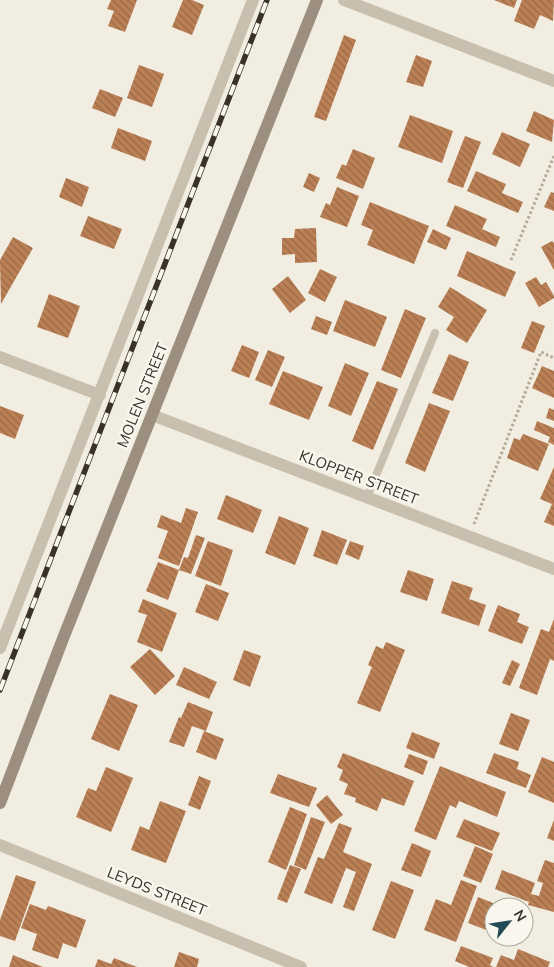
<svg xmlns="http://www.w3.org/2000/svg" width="554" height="967" viewBox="0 0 554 967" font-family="Mulish,sans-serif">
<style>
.building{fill:url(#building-back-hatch)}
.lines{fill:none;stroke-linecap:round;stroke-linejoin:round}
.path{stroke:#b5a998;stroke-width:3;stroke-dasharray:2.5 2.5;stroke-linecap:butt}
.lane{stroke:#c9bfae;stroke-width:8}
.street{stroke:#c9bfae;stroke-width:12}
.secondary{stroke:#9c8f7f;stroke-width:12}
.rail-casing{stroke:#38322b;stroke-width:5.5}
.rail{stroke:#f9f6ed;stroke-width:4;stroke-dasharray:11;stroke-linecap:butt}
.labels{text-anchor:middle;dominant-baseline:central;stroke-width:5;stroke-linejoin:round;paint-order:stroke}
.street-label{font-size:15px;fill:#38322b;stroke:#f9f6ed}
</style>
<defs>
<pattern id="building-back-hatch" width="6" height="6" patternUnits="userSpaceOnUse" patternTransform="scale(1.25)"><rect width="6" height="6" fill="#bb8055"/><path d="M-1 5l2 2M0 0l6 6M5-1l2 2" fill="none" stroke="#996947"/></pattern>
</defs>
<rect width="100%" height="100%" fill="#f1ede1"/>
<path class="building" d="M111,0H137L125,32L108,26L114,11L107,9Z
M183,0H192L204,5L192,35L172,27Z
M494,0H517L514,8Z
M522,0H554L553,21L540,15L534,29L514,21Z
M344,35L356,40L326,121L314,117Z
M416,55L432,61L423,87L406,82Z
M139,65L164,74L152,107L127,98Z
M100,89L123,98L115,117L92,108Z
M534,111L554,120L552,142L526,131Z
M410,115L453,131L442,163L398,147Z
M118,128L152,141L145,161L111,148Z
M502,132L530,144L520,167L492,154Z
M465,136L481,142L463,188L447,182Z
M353,149L375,158L363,189L336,178L342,164L346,166Z
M476,171L506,184L502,193L523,202L518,213L467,191Z
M309,173L320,178L314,192L303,187Z
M66,178L89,187L82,207L59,197Z
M337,187L359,196L347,227L320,217L326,203L330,205Z
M551,192L554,193V211L544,207Z
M370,202L429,226L414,264L367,245L373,230L361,225Z
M455,205L487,219L482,229L500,237L496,247L446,226Z
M88,216L122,229L114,249L80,236Z
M316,228L317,262L295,263V254L282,255V238H294L295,229Z
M433,229L451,238L446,250L427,242Z
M13,237L33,248L1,304L0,260Z
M552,241L554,243V270L541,247Z
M467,251L516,272L505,297L457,276Z
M320,269L337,277L325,302L308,293Z
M288,276L306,300L290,313L272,289Z
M536,277L541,285L546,282L554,296V298L539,307L525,283Z
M450,287L487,310L467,343L446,330L454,317L438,307Z
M49,294L80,306L68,338L37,327Z
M345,300L387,317L375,347L333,331Z
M405,309L426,318L401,378L381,370Z
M316,316L332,322L327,335L311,329Z
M532,321L545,326L534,353L521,348Z
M242,345L259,352L249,378L231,371Z
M268,350L285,357L272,387L255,380Z
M449,354L469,362L453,401L432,393Z
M345,363L369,373L351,416L328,406Z
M542,366L554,371V398L532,388Z
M283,371L323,387L309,420L269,404Z
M377,381L398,389L373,450L352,441Z
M429,403L450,411L425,472L405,463Z
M0,406L24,415L15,439L0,433Z
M549,408L554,410V421L546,418Z
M537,421L554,428V445L548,442L550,437L534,430Z
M523,434L549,444L538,471L507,458L514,438L520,440Z
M554,467V526L544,522L552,504L540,499Z
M226,495L262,510L253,533L217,519Z
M186,508L198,512L179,566L158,558L168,531L157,527L161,515L181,523Z
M279,516L309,528L295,565L265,553Z
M322,530L347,540L337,565L313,556Z
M196,535L205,538L191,574L179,570L184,557L188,558Z
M208,541L233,550L221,586L195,576Z
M350,541L364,546L359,560L345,554Z
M158,562L179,570L168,600L146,591Z
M408,570L434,579L427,601L400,592Z
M452,581L473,588L469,599L486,605L479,626L441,613Z
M206,584L229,593L218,621L195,612Z
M143,599L177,613L162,652L137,642L147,615L138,612Z
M498,605L520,614L517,622L529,627L522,644L488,631Z
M554,619V661L550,659L537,695L519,688L541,629L549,632Z
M386,642L405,650L380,712L357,703L372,667L368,665L376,646L383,649Z
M150,649L175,676L155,695L130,667Z
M244,650L261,656L250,687L233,680Z
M512,660L520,664L510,686L502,683Z
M184,667L217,682L209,699L176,685Z
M110,694L138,705L119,751L91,739Z
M188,702L213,712L206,731L192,726L184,747L169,742L179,717L181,718Z
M511,713L530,720L518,751L499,744Z
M204,731L224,739L216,760L196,752Z
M412,732L440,743L434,759L406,748Z
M343,753L414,781L404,806L382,798L377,811L355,802L356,798L344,794L348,784L339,780L343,770L337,767Z
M494,753L519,762L517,769L531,775L526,788L486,773Z
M409,754L428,761L423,775L404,767Z
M542,757L554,762V803L528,792Z
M440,766L506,792L497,817L459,801L456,808L450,805L436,840L414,831Z
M106,767L133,778L111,832L76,817L88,788L96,791Z
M278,774L317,788L309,807L270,793Z
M199,776L211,781L200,810L188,805Z
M327,795L343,815L331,824L316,805Z
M160,801L186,811L166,863L131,850L140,826L149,830Z
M290,807L307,814L286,870L268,862Z
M311,817L325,822L306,870L294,865Z
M464,819L500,833L492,851L456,837Z
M554,820V841L547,838Z
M339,823L352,828L343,852L372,864L354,911L343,907L356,872L346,868L332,904L304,893L318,857L324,859Z
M412,843L431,851L421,877L401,870Z
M475,846L493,854L481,883L463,876Z
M545,860L554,863V912L528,905L529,902L495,889L502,870L535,883L531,894L539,896L543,883L537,881Z
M290,865L301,869L287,903L277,899Z
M16,875L36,882L15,941L0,936V920Z
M461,880L477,886L456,942L424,930L436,899L451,905Z
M391,881L414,890L395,939L372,930Z
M478,897L503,907H494V933L468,923Z
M30,904L46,910L48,906L86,920L76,948L63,943L58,959L32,950L37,934L21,928Z
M461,946L493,958L490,965L493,967H469L455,961Z
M518,949L550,962L548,967H496L501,955L514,960Z
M179,952L199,959L197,967H174Z
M13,955L43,967H9Z
M114,958L137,967H95L98,959L111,964Z"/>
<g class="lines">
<path class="path" d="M511,260L554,156
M474,524L541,352L554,358"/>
<path class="lane" d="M367,497L435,333"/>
<path class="street" d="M344,0L554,81
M0,357L100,395
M152,415L554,569
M0,648L253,0
M0,845L301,967"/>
<path class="secondary" d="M0,803L64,636L317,0"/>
<g class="rail-casing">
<path id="rail" d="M0,690L267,0"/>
</g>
<use href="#rail" class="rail"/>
</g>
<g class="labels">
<g class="street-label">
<text transform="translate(142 395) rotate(-68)">MOLEN STREET</text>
<text transform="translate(359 477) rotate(21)">KLOPPER STREET</text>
<text transform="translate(157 891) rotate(22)">LEYDS STREET</text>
</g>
</g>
<g transform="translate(509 922) rotate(60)"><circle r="24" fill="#f9f6ed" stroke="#aca89f"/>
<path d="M0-4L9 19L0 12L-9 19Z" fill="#244a56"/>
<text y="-8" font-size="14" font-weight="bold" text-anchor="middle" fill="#38322b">N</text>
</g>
</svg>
